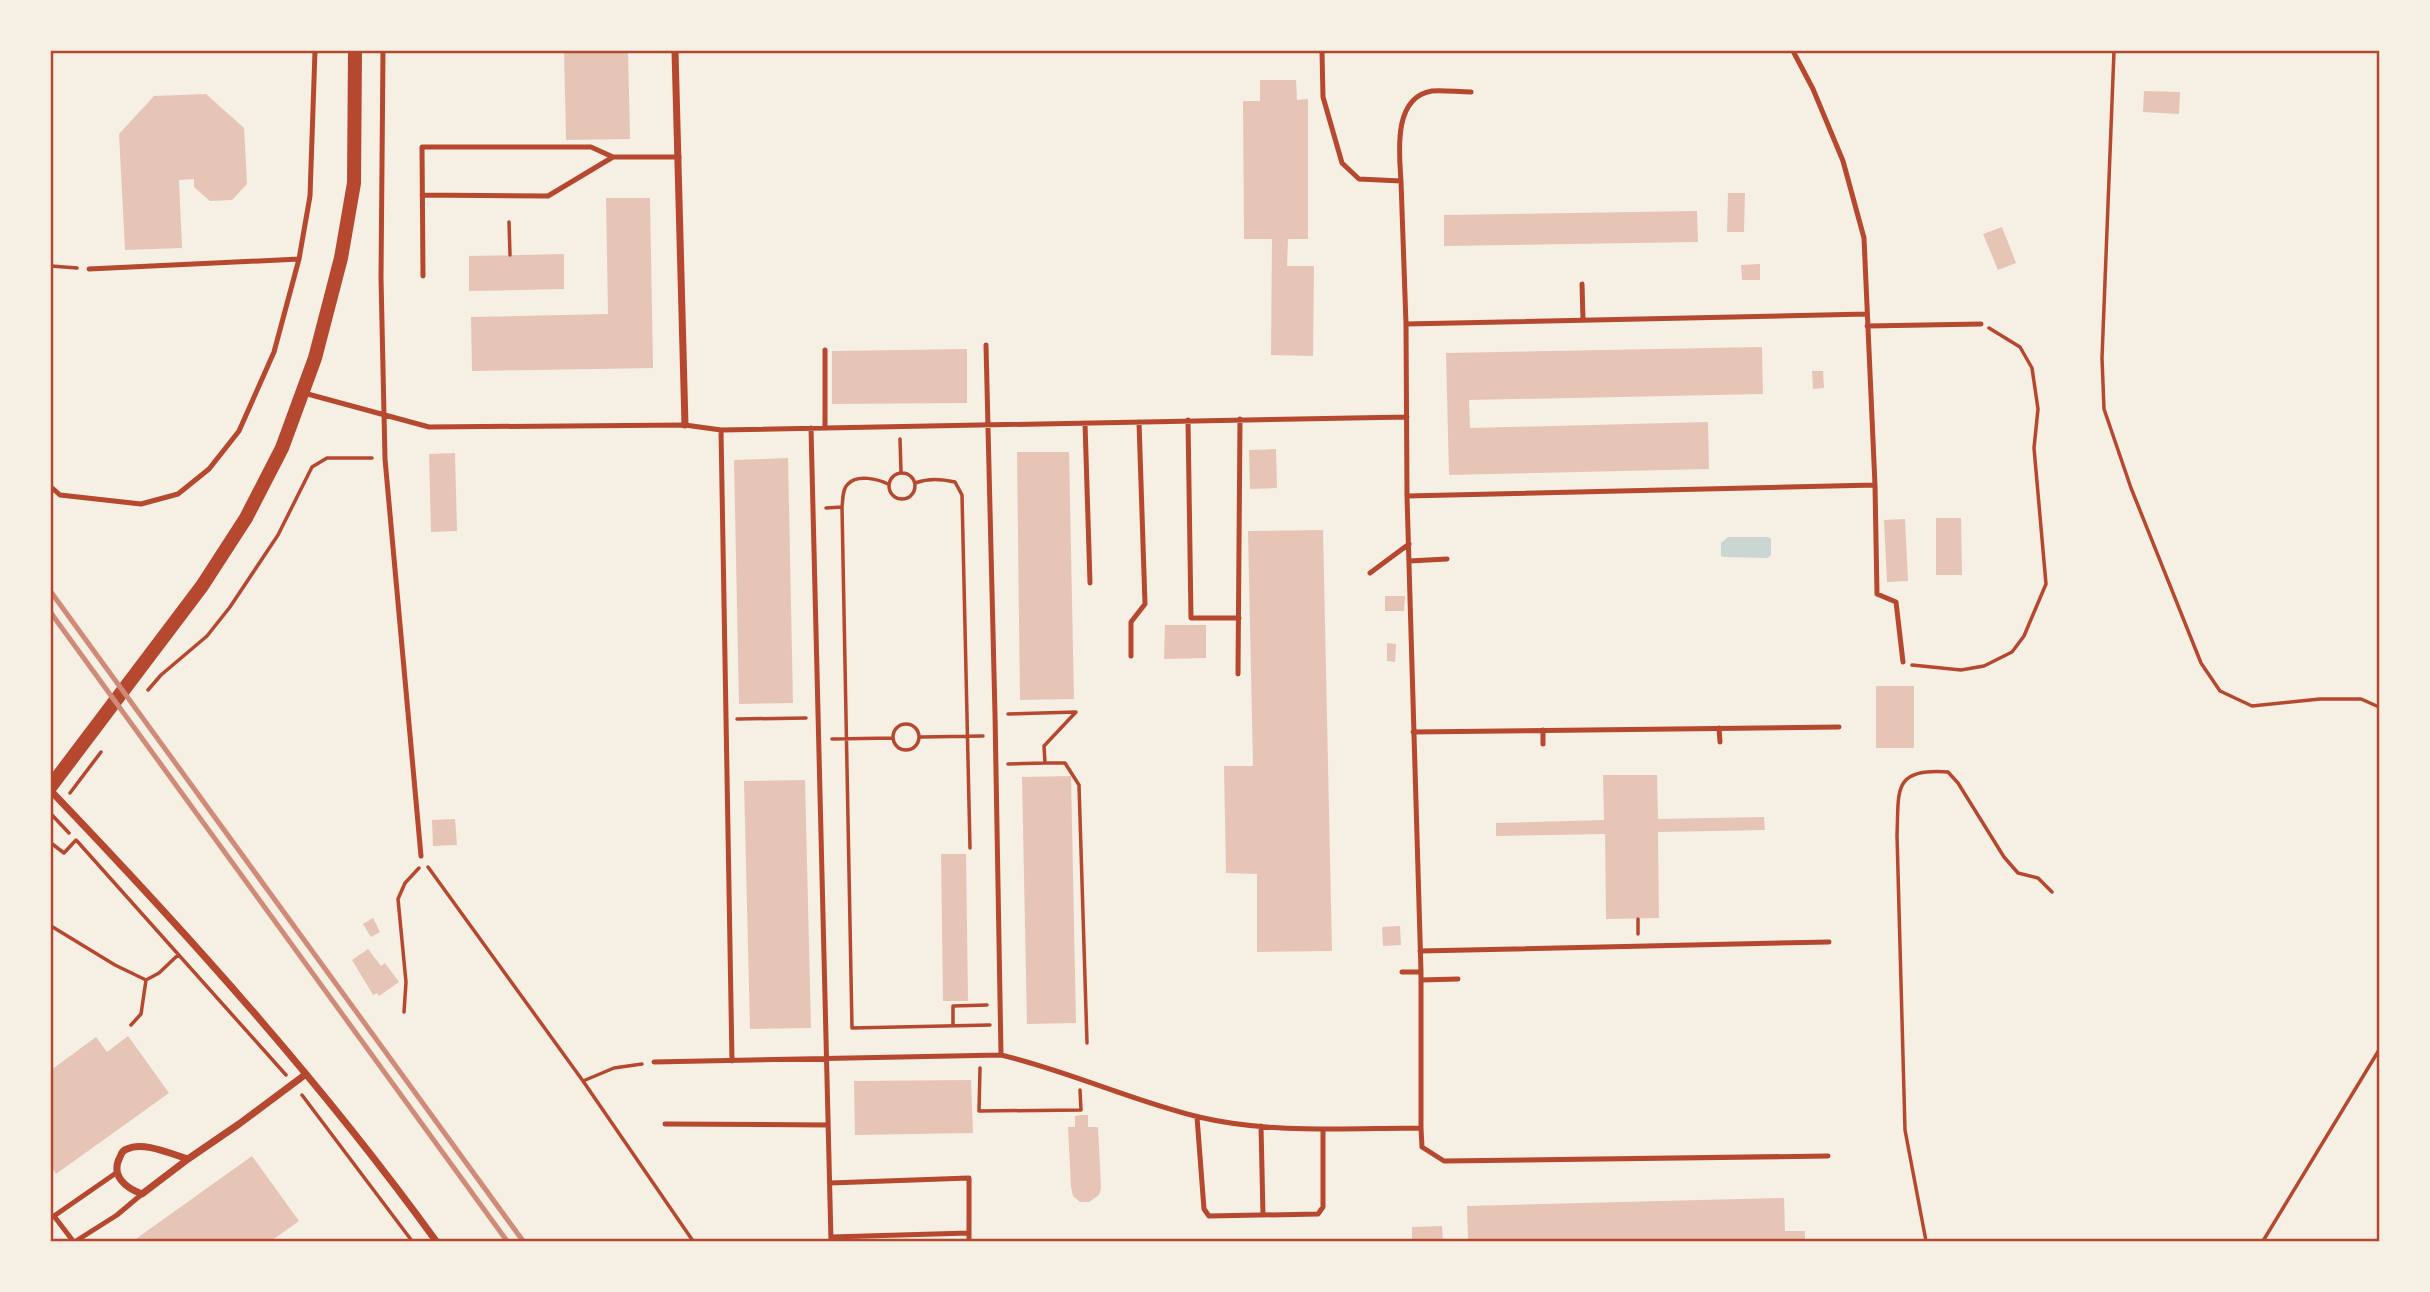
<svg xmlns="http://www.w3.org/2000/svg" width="2430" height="1292" viewBox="0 0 2430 1292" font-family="'Zilla Slab',serif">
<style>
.water{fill:#c9d6d2}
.building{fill:#e6c5b7}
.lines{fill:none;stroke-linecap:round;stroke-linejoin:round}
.path{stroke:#b5482f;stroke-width:3.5}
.service{stroke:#b5482f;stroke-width:5}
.minor{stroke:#b5482f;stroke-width:7}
.secondary{stroke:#b5482f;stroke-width:14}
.rail{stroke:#cf8b77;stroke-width:5}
.neatline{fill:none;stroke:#b5482f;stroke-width:2.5}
</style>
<rect width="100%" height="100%" fill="#f6efe4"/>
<path class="water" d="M1728,537H1767L1771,538V555L1768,558L1724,557L1721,556V543Z"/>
<path class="building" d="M564,51H628L630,139L566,140Z
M1260,80H1296L1297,100L1308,99V239H1288L1287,266H1314L1313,356L1271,355L1272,239H1244L1243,101H1260Z
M2144,91L2180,92L2179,114L2143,112Z
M206,94L244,128L247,184L232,200L210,201L194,187V179L179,180L182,248L125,250L119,134L154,96Z
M1728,193H1745L1744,232H1727Z
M606,198H650L653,368L472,371L471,317L608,314Z
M1697,211L1698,242L1444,246V215Z
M2002,227L2016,263L1998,270L1983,234Z
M564,254V289L469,291V256Z
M1760,264V280H1742L1741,265Z
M1762,347L1763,394L1469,400L1470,428L1708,422L1709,469L1449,475L1446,353Z
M967,349V403L832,404V351Z
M1812,371H1823L1824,388L1813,389Z
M1276,449L1277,488L1250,489L1249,450Z
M1017,452H1069L1074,699L1020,700Z
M455,453L457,531L431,532L429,454Z
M788,458L793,703L739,704L734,460Z
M1936,518H1961L1962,575H1936Z
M1905,519L1908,581L1887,582L1884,520Z
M1323,530L1332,951L1257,952V874L1226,873L1224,766H1253L1248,531Z
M1385,596H1405L1404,611H1385Z
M1165,625H1206V658L1164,659Z
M1387,643L1396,644L1395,662L1387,661Z
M1876,686H1914V748H1876Z
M1603,775H1657L1658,819L1764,817L1765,830L1658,832L1659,918L1606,919L1605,834L1496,836V823L1604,820Z
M1071,776L1076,1023L1027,1024L1022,777Z
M805,780L811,1028L750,1029L744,781Z
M455,819L457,845L433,846L432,820Z
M941,854H966L968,1001H943Z
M373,918L380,932L371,937L363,924Z
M1400,926L1401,945L1383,946L1382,927Z
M368,949L381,966L385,963L399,982L379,996L377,993L373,995L352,960Z
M128,1036L169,1093L56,1174L51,1166V1070L96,1037L107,1052Z
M971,1080L973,1133L855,1135L854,1081Z
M1081,1115H1088V1127H1098L1101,1188L1099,1195L1089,1202H1080L1073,1196L1071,1187L1068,1127H1075V1116Z
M252,1156L299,1221L271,1241H133Z
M1784,1198L1785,1231H1805V1241H1468L1467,1206Z
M1442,1226L1443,1241H1412V1227Z"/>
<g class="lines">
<path class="path" d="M2114,51L2102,358L2104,409L2131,488L2201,663L2220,691L2252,706L2320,699H2361L2379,707
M509,222L510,255
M51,266L77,268
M900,439L901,472
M889 486a13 13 0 1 1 26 0a13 13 0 1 1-26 0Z
M915,483C929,478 941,479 955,482L962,495L970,848
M888,484C878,479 857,474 848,484C842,489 843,501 842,507L852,1028L990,1025
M826,508L842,507
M1912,665L1961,670L1984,666L2012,652L2024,636L2046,584L2034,448L2038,409L2032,368L2020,347L1989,328
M148,690L161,675L207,636L230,607L278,535L312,467L327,458H372
M1008,714L1076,712L1044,746L1045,763H1065L1079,785L1087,1043
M737,719L806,718
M893 737a13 13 0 1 1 26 0a13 13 0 1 1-26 0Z
M921,737L983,736
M832,739L893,738
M1008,764L1045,763
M70,793L101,752
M51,814L69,833
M77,841L286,1075
M51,843L64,853L76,840
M428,867L583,1081L693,1241
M1638,919V934
M51,926L115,965L146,980L159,973L178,955
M404,1012L406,982L398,899L405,883L419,868
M131,1025L141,1014L146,980
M953,1026V1006L987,1005
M980,1068L979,1111L1081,1110L1080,1090
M583,1081L614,1068L642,1064
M302,1095L412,1241
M1926,1241L1905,1130L1897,835C1899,790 1892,768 1948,772L1958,783L2004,857L2018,873L2038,878L2052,892
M2263,1241L2379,1050"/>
<path class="service" d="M383,51L381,278L385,459L421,856
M1322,51L1323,97L1342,163L1359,179L1401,181L1406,324L1407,496
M1401,181C1399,152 1393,97 1432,91C1444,90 1458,92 1471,92
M422,195L548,196L613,157H679
M89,269L299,259
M423,276L422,147H591L613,157
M1582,284L1583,320
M1406,324L1867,314
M1867,326L1981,324
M986,345L995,714L1001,1055
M825,350V428
M304,393L429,427L685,425L721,430L1407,417
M1188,420L1191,618H1239
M1085,423L1090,583
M811,428L831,1241
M721,430L732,1061
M1875,485L1877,594L1896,602L1903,662
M51,487L60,495L141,504L178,494L209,469L239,431L274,352L299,259L310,196L315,51
M1409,561L1447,559
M1370,573L1409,544
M1131,656V622L1145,604L1139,422
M1238,674L1240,419
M1719,728L1720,742
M1543,730V744
M1413,732L1839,727
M1420,951L1829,942
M1402,972H1421
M1421,980L1458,979
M654,1062L1001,1055C1069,1071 1132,1101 1199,1117C1270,1134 1348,1128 1421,1128V972L1407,496L1875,485L1864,238L1843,161L1813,89L1793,51
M1197,1117L1204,1209L1209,1216L1318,1214L1323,1207V1129
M665,1124L828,1125
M1261,1126L1263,1215
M1421,1128L1422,1147L1444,1161L1828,1156
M830,1183L969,1178V1241
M831,1237L969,1233
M73,1241L54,1216L116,1173
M76,1241L117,1215L142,1194"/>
<path class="minor" d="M675,51L685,425
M51,791C187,933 320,1081 436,1241
M188,1159L142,1194C126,1188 110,1176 120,1157C121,1154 123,1150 127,1149C143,1141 171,1154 188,1159L239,1124L306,1074"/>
<path class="secondary" d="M51,786L202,586L246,518L282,448L315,358L341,258L354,183L355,51"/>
<path class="rail" d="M51,592L523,1241
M51,613L507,1241"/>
</g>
<rect width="2430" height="1292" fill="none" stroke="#f6efe4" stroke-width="105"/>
<rect x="52" y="52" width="2326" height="1188" class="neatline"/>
</svg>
